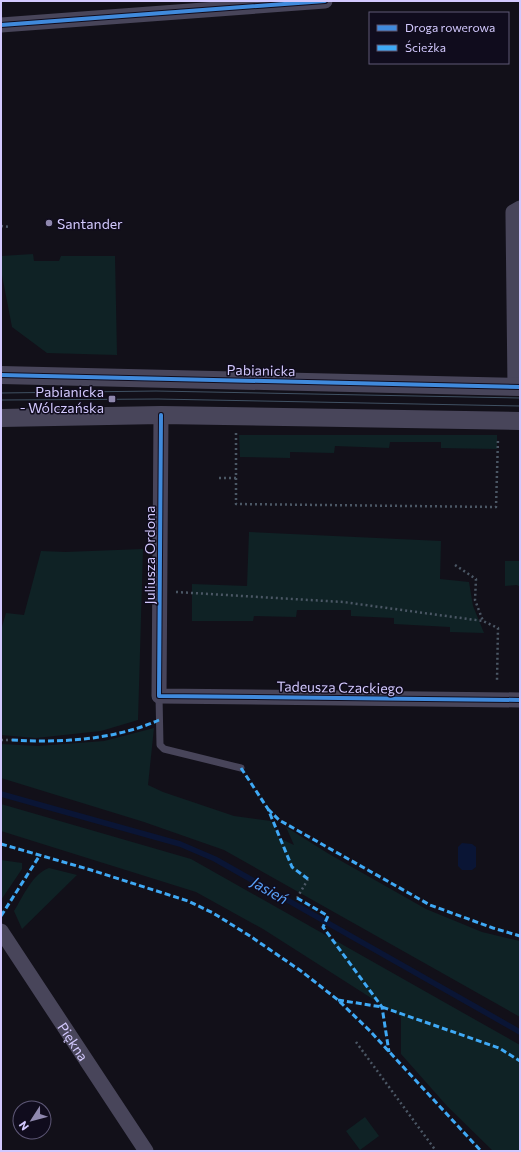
<svg xmlns="http://www.w3.org/2000/svg" width="521" height="1152" viewBox="0 0 521 1152" font-family="Commissioner,sans-serif">
<style>
.green{fill:#0f2225}
.water{fill:#0a1535}
.lines{fill:none;stroke-linecap:round;stroke-linejoin:round}
.stream{stroke:#0a1535;stroke-width:5.5}
.path{stroke:#4b5765;stroke-width:2.5;stroke-dasharray:2 3;stroke-linecap:butt}
.service{stroke:#48455a;stroke-width:7}
.minor{stroke:#48455a;stroke-width:15}
.tertiary{stroke:#48455a;stroke-width:18}
.tram{stroke:#405163;stroke-width:1}
.quiet{stroke:#3fa9f5;stroke-width:3;stroke-dasharray:6 3;stroke-linecap:butt}
.cycleway-casing{stroke:#100c1d;stroke-width:6}
.cycleway{stroke:#408adc;stroke-width:4}
.poi-dot{fill:#8f88ae;stroke:#100c1d;stroke-width:1.5}
.labels{text-anchor:middle;dominant-baseline:central;stroke-width:3;stroke-linejoin:round;paint-order:stroke}
.poi-label{font-size:14px;fill:#d3c9fe;stroke:#100c1d;text-anchor:start}
.street-label{font-size:14px;fill:#d3c9fe;stroke:#100c1d}
.water-label{font-size:15px;font-style:italic;fill:#59a3fb;stroke:#100c1d}
</style>
<rect width="100%" height="100%" fill="#121019"/>
<path class="green" d="M33,254L34,261H59L61,256H115L117,355L47,353L12,327L1,270V256Z
M239,435H497V449L441,448V442H390L389,448L335,446L334,453L290,452V458L240,457Z
M249,532L441,541L440,579L469,582L473,606L484,633L450,632V627L394,624V618L351,616V610H297L296,617L254,616L253,621H192V584L247,586Z
M143,549L138,720L101,731L36,738L1,735V630L6,613L24,615L41,551L65,552Z
M505,561H520V587L517,585L505,586Z
M154,728L148,785L163,792L234,816L271,821L279,838L294,845L286,827L329,854L426,909L482,932L520,941V1017L224,850L144,822L1,778V744L38,746L104,741Z
M1,804L191,859L520,1045V1151H493L447,1106L401,1054V1017L263,929L196,892L1,831Z
M1,860L22,863V869L1,900Z
M49,868L77,875L22,929L14,911C23,897 32,874 49,868Z
M365,1117L379,1136L360,1150L346,1131Z"/>
<path class="water" d="M462,843L472,844L476,847V867L472,870H462L458,866V847Z"/>
<g class="lines">
<path class="stream" d="M1,794L180,844L215,859L520,1032"/>
<path class="path" d="M1,226L10,227
M236,433V504L496,507L498,439
M219,478H236
M455,565L476,579L475,600L483,621L498,628L497,681
M176,592L343,602L483,621
M1,740H12
M297,898L308,879
M356,1042L436,1151"/>
<path class="service" d="M159,696L160,745L164,749L241,768"/>
<g class="minor">
<path d="M1,25L325,1"/>
<path d="M515,387L513,216V212L520,208"/>
<path d="M161,415L159,696L520,700"/>
<path id="s1" d="M1,931L146,1151"/>
</g>
<path class="tertiary" d="M1,375L520,387
M1,418L161,415L520,421"/>
<path class="tram" d="M1,393L156,391L520,398
M1,400L158,399L520,406"/>
<path class="quiet" d="M12,740C61,743 114,740 159,720
M241,768L268,809L292,867L308,879
M268,809L279,820L430,905L493,928L520,936
M1,844L91,870L188,901L213,913L250,936L301,971L338,1000L370,1031L481,1151
M297,898L328,916L323,927L382,1007L389,1052
M1,916L40,855
M338,1000L382,1007L499,1048L520,1061"/>
<g class="cycleway-casing">
<path id="cycleway" d="M1,25L325,1
M1,375L520,387
M161,415L159,696L520,700"/>
</g>
<use href="#cycleway" class="cycleway"/>
</g>
<g class="poi-dot">
<circle cx="49" cy="223" r="4"/>
<rect x="108" y="395" width="8" height="8" rx="2"/>
</g>
<g class="labels">
<g class="poi-label">
<text x="57" y="223">Santander</text>
<text x="104" y="391" text-anchor="end">Pabianicka<tspan x="104" dy="16">- Wólczańska</tspan></text>
</g>
<g class="street-label">
<text transform="translate(261 370) rotate(1)">Pabianicka</text>
<text transform="translate(149 555) rotate(-90)">Juliusza Ordona</text>
<text transform="translate(340 687) rotate(1)">Tadeusza Czackiego</text>
<text stroke="none"><textPath href="#s1" startOffset="132">Piękna</textPath></text>
</g>
<g class="water-label">
<text transform="translate(270 890) rotate(30)">Jasień</text>
</g>
</g>
<rect width="521" height="1152" fill="none" stroke="#d3c9fe" stroke-width="4"/>
<rect x="369" y="12" width="140" height="52" fill="#100c1d" stroke="#5e5877"/>
<rect x="377" y="25" width="20" height="6" fill="#408adc" stroke="#5e5877"/>
<text x="405" y="32" font-size="12" fill="#d3c9fe">Droga rowerowa</text>
<rect x="377" y="45" width="20" height="6" fill="#3fa9f5" stroke="#5e5877"/>
<text x="405" y="52" font-size="12" fill="#d3c9fe">Ścieżka</text>
<g transform="translate(32 1120) rotate(234)"><circle r="19" fill="#100c1d" stroke="#5e5877"/>
<path d="M0-3L7 15L0 10L-7 15Z" fill="#8f88ae"/>
<text y="-6" font-size="11" font-weight="bold" text-anchor="middle" fill="#d3c9fe">N</text>
</g>
</svg>
